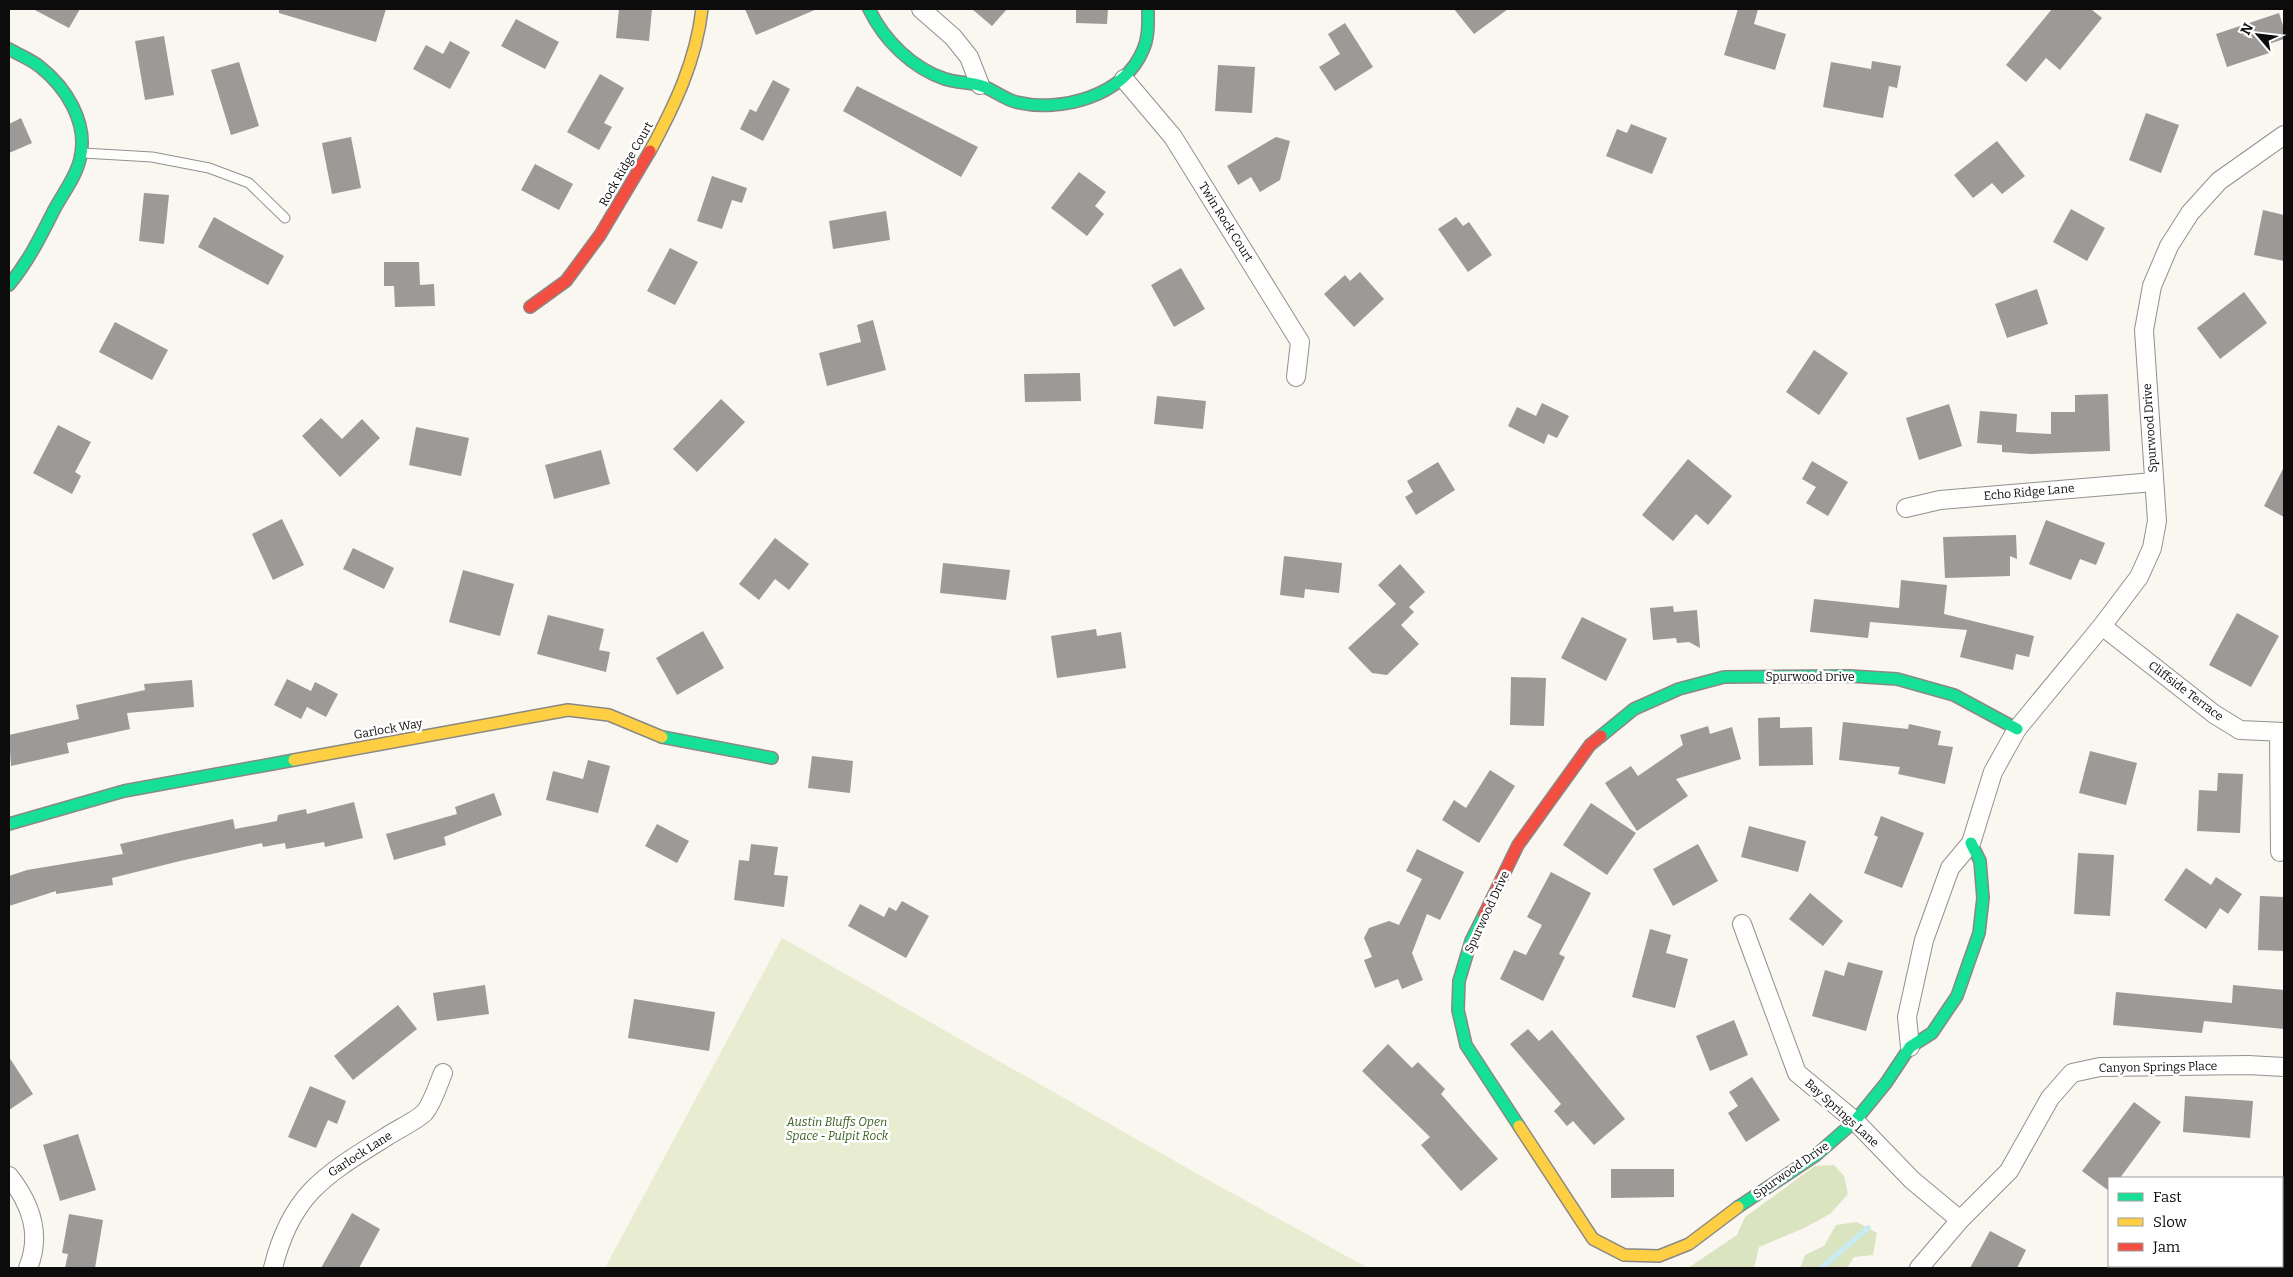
<svg xmlns="http://www.w3.org/2000/svg" width="2293" height="1277" viewBox="0 0 2293 1277" font-family="Bitter,serif">
<style>
.green{fill:#e8edd1}
.forest{fill:#dae4c0}
.lines{fill:none;stroke-linecap:round;stroke-linejoin:round}
.stream{stroke:#c8ecf2;stroke-width:5.5}
.building{fill:#9c9996}
.lane-casing{stroke:#93918f;stroke-width:11}
.street-casing{stroke:#93918f;stroke-width:20}
.fast-casing{stroke:#8a8885;stroke-width:14}
.slow-casing{stroke:#8a8885;stroke-width:14}
.jam-casing{stroke:#8a8885;stroke-width:14}
.lane{stroke:#fefefd;stroke-width:9}
.street{stroke:#fefefd;stroke-width:18}
.fast{stroke:#16e098;stroke-width:11}
.slow{stroke:#ffcf43;stroke-width:11}
.jam{stroke:#f24e42;stroke-width:11}
.labels{text-anchor:middle;dominant-baseline:central;stroke-width:5;stroke-linejoin:round;paint-order:stroke}
.street-label{font-size:12px;fill:#0c0c0c;stroke:#fff}
.park-label{font-size:12px;font-style:italic;fill:#3a6020;stroke:#fff}
</style>
<rect width="100%" height="100%" fill="#faf6f0"/>
<path class="green" d="M782,938L1203,1177L1368,1268H605Z
M2282,1204H2284V1268H2113L2115,1266H2282Z"/>
<path class="forest" d="M1834,1165L1844,1176L1848,1194L1830,1214L1804,1228L1759,1247L1754,1268H1688L1737,1235L1745,1217L1815,1166Z
M1857,1222L1877,1233L1873,1255L1854,1257L1847,1268H1800L1805,1255L1824,1246L1836,1225Z"/>
<g class="lines">
<path class="stream" d="M1821,1268L1868,1228"/>
</g>
<path class="building" d="M33,9H80L69,28Z
M279,9H386L376,42L279,13Z
M619,9H652L649,41L616,38Z
M745,9H817L756,35Z
M972,9H1007L992,26Z
M1076,9H1108L1107,24L1076,23Z
M1454,9H1508L1474,34Z
M1738,9H1758L1754,24L1786,34L1775,70L1724,55Z
M2052,9H2091L2102,18L2060,70L2046,58L2026,82L2006,65Z
M2279,13L2284,29V39L2269,44L2272,52L2227,67L2216,34Z
M516,19L559,42L545,69L501,46Z
M1345,23L1373,67L1335,91L1319,67L1340,54L1328,34Z
M164,36L174,95L145,100L135,41Z
M450,41L470,52L450,89L413,69L426,45L443,54Z
M1872,61L1901,66L1897,88L1889,86L1883,118L1823,107L1831,62L1871,69Z
M239,62L259,126L231,135L211,70Z
M1218,65L1255,67L1252,113L1215,111Z
M600,74L624,88L604,123L612,127L599,150L567,132Z
M773,80L790,89L763,141L740,129L750,109L756,112Z
M857,86L978,147L961,177L843,111Z
M2146,113L2179,125L2161,173L2129,160Z
M21,118L32,143L9,153V124Z
M1631,124L1667,138L1652,174L1606,156L1617,129L1627,133Z
M351,137L361,188L332,194L322,143Z
M1276,137L1290,141L1280,180L1260,192L1251,177L1238,185L1227,166Z
M1997,141L2025,176L2002,194L1992,183L1973,198L1954,175Z
M535,164L573,184L559,210L521,190Z
M1079,172L1106,192L1095,206L1104,214L1087,236L1051,208Z
M712,176L747,188L742,203L732,200L722,229L697,221Z
M144,193L169,195L164,244L139,241Z
M2071,209L2105,228L2087,261L2053,242Z
M2263,210L2284,215V261L2254,255Z
M886,211L890,240L833,249L829,221Z
M214,217L284,256L268,285L198,247Z
M1456,217L1463,226L1469,222L1492,255L1468,272L1438,229Z
M670,248L698,262L675,305L647,291Z
M384,262H419L420,285L434,284L435,306L395,307L394,286H384Z
M1181,268L1205,309L1174,327L1151,285Z
M1360,272L1384,299L1354,327L1324,294L1345,275L1350,281Z
M2037,289L2048,324L2007,338L1995,304Z
M2244,292L2267,323L2220,359L2197,328Z
M873,320L886,370L827,386L819,353L861,342L857,325Z
M115,322L168,350L152,380L99,352Z
M1814,350L1848,373L1819,415L1786,392Z
M1080,373L1081,401L1025,402L1024,374Z
M2108,394L2110,451L2031,454L2002,452V445L1977,443L1980,411L2017,414L2016,432L2051,434V412H2075V395Z
M1157,396L1206,401L1203,429L1154,424Z
M721,399L745,422L697,472L673,449Z
M1542,403L1569,416L1557,438L1548,434L1544,444L1508,426L1517,407L1536,416Z
M1949,404L1962,446L1919,460L1906,418Z
M321,418L342,439L362,419L380,438L340,477L302,436Z
M58,425L91,442L75,472L81,476L72,494L33,473Z
M416,427L469,438L461,476L409,465Z
M601,450L610,484L554,499L545,465Z
M1688,459L1732,496L1708,525L1696,514L1673,541L1642,515Z
M1812,461L1848,482L1828,516L1806,503L1816,487L1802,479Z
M1438,462L1455,490L1416,515L1405,497L1413,492L1407,481Z
M2284,467V517L2264,506Z
M282,519L304,565L273,580L252,534Z
M2046,520L2105,543L2096,565L2080,559L2071,580L2029,564Z
M2016,535L2017,559L2010,556V576L1945,578L1943,537Z
M775,538L809,564L789,590L775,579L759,600L739,584Z
M353,548L394,568L384,589L343,569Z
M1284,556L1342,563L1339,593L1305,589L1304,598L1280,595Z
M943,563L1010,570L1006,600L940,593Z
M1400,564L1425,592L1409,607L1414,612L1401,625L1419,644L1387,675L1372,673L1348,648L1396,604L1378,585Z
M463,570L514,584L500,636L449,622Z
M1901,580L1947,585L1944,614L2034,636L2029,657L2016,654L2013,670L1960,657L1967,630L1870,622L1868,638L1810,632L1814,599L1899,608Z
M1673,606L1674,612L1697,610L1700,648L1689,642L1677,643L1676,638L1653,640L1650,608Z
M2237,613L2279,636L2251,687L2209,665Z
M548,615L604,629L599,650L610,652L606,672L537,654Z
M1582,617L1627,639L1606,681L1561,658Z
M1096,629L1097,636L1121,632L1126,668L1057,678L1051,636Z
M703,631L724,668L677,695L656,658Z
M1511,677L1546,678L1544,726L1510,725Z
M287,679L311,691L315,682L338,694L326,717L307,707L301,719L274,705Z
M192,680L194,707L127,713L130,729L67,743L69,753L11,766L9,735L79,719L76,705L145,690L144,684Z
M1780,717V728L1812,727L1813,765L1759,766L1758,718Z
M1843,722L1908,729L1909,724L1941,731L1938,745L1953,747L1945,784L1898,774L1900,767L1839,760Z
M1708,726L1710,734L1732,727L1741,759L1676,779L1688,796L1637,831L1605,783L1631,766L1638,776L1683,745L1680,735Z
M2090,751L2137,763L2126,805L2079,793Z
M812,756L853,761L850,793L808,788Z
M588,760L610,766L598,813L546,800L553,771L583,779Z
M1490,770L1515,786L1479,843L1442,820L1454,800L1466,808Z
M2218,773L2243,774L2240,833L2197,831L2199,790L2217,791Z
M494,793L502,815L444,837L446,845L394,860L386,834L457,814L455,807Z
M354,802L363,838L325,847L324,842L286,849L285,843L263,847L262,843L180,861L112,878L113,885L56,894V891L9,906V876L27,870L123,854L120,844L173,832L233,819L235,829L277,821L278,815L306,809L307,814Z
M1591,803L1636,833L1607,875L1563,845Z
M1881,816L1924,833L1902,888L1864,873L1878,837L1874,835Z
M657,824L689,841L677,863L645,846Z
M1749,826L1806,841L1798,872L1741,857Z
M751,844L778,847L774,875L788,876L784,907L734,900L739,860L749,861Z
M1698,844L1718,881L1673,906L1653,869Z
M1417,849L1464,872L1440,920L1427,914L1412,953L1423,980L1402,989L1398,979L1375,988L1364,960L1372,957L1364,938L1369,928L1389,921L1399,925L1422,879L1406,871Z
M2078,853L2114,855L2110,916L2074,914Z
M2186,868L2211,885L2216,877L2242,894L2228,914L2220,908L2206,929L2164,900Z
M1551,872L1591,893L1559,954L1565,957L1543,1001L1500,979L1514,950L1526,955L1542,925L1527,917Z
M1810,893L1843,921L1823,946L1789,919Z
M2260,896L2284,897V951L2258,950Z
M902,901L929,916L906,958L848,926L860,904L884,917L889,907L896,911Z
M1650,929L1671,935L1666,953L1688,959L1675,1008L1632,997Z
M1848,962L1883,971L1866,1031L1812,1016L1825,970L1844,976Z
M485,985L489,1014L437,1021L433,993Z
M2233,985L2284,990V1029L2204,1021L2202,1033L2113,1025L2116,992L2232,1003Z
M634,999L715,1012L709,1051L628,1038Z
M398,1005L417,1029L353,1080L334,1056Z
M1734,1020L1748,1055L1710,1071L1696,1036Z
M1528,1029L1539,1041L1552,1030L1625,1119L1594,1145L1573,1121L1567,1126L1554,1111L1561,1104L1510,1044Z
M1388,1044L1412,1068L1418,1062L1445,1089L1441,1094L1498,1159L1461,1191L1421,1145L1430,1137L1362,1071Z
M9,1057L33,1094L9,1110Z
M1752,1077L1780,1120L1746,1142L1728,1113L1738,1106L1729,1092Z
M310,1086L346,1101L337,1124L328,1120L316,1148L288,1137Z
M2185,1096L2253,1101L2250,1138L2183,1132Z
M2134,1102L2161,1122L2120,1178H2109V1191L2082,1171Z
M78,1134L96,1190L60,1201L43,1145Z
M1611,1169H1674V1197L1611,1198Z
M352,1213L380,1229L359,1268H321Z
M69,1214L103,1220L95,1268H65L68,1254L62,1253Z
M1990,1231L2026,1250L2017,1268H1970Z"/>
<g class="lines">
<g class="lane-casing">
<path id="lane" d="M83,153L152,157L209,168L249,183L285,218"/>
</g>
<g class="street-casing">
<path id="street" d="M921,9L953,37L969,57L980,85
M1124,79L1173,137L1300,342L1296,377
M1906,508L1940,500L2154,482
M2102,626L2214,714L2240,730L2284,732
M2279,732L2280,852
M1742,924L1797,1073L1855,1121L1912,1180L1960,1220
M1910,1047L1907,1017L1924,940L1950,868L1971,843L1993,772L2017,729L2102,626L2139,577L2152,548L2157,521L2144,330L2152,286L2169,246L2190,213L2219,181L2284,135
M9,1176C31,1204 42,1234 28,1268
M273,1268C291,1194 325,1175 386,1137C396,1130 418,1120 425,1112C433,1102 438,1085 443,1073
M1919,1268L1960,1220L2009,1171L2050,1098L2072,1073L2100,1067L2248,1065L2284,1067"/>
</g>
<g class="fast-casing">
<path id="fast" d="M869,9C884,40 912,68 945,79C957,83 970,82 982,86C994,90 1004,99 1016,102C1061,113 1124,96 1143,50C1149,37 1148,23 1148,9
M9,49C19,55 30,59 39,66C66,87 89,123 80,159C76,177 63,193 54,210C41,236 28,262 9,285
M1601,736L1634,709L1679,689L1724,677L1850,676L1897,679L1954,695L2017,729
M662,737L772,758
M9,824L124,791L294,760
M1484,915L1471,941L1459,981L1458,1010L1466,1045L1519,1126
M1738,1207L1815,1156L1855,1121L1886,1083L1910,1047L1932,1033L1957,996L1979,933L1983,898L1980,861L1971,843"/>
</g>
<g class="slow-casing">
<path id="slow" d="M650,151C675,105 696,61 702,9
M294,760L568,710L609,715L662,737
M1519,1126L1593,1239L1624,1255L1659,1256L1689,1244L1738,1207"/>
</g>
<g class="jam-casing">
<path id="jam" d="M530,307L566,281L600,235L650,151
M1484,915L1518,845L1590,745L1601,736"/>
</g>
<use href="#lane" class="lane"/>
<use href="#street" class="street"/>
<use href="#fast" class="fast"/>
<use href="#slow" class="slow"/>
<use href="#jam" class="jam"/>
</g>
<g class="labels">
<g class="street-label">
<text transform="translate(626 164) rotate(-60)">Rock Ridge Court</text>
<text transform="translate(1226 222) rotate(58)">Twin Rock Court</text>
<text transform="translate(2150 428) rotate(-94)">Spurwood Drive</text>
<text transform="translate(2029 492) rotate(-5)">Echo Ridge Lane</text>
<text x="1810" y="677">Spurwood Drive</text>
<text transform="translate(2186 691) rotate(37)">Cliffside Terrace</text>
<text transform="translate(388 729) rotate(-10)">Garlock Way</text>
<text transform="translate(1487 912) rotate(-65)">Spurwood Drive</text>
<text transform="translate(2158 1067) rotate(-1)">Canyon Springs Place</text>
<text transform="translate(1842 1113) rotate(42)">Bay Springs Lane</text>
<text transform="translate(360 1154) rotate(-33)">Garlock Lane</text>
<text transform="translate(1791 1170) rotate(-35)">Spurwood Drive</text>
</g>
<g class="park-label">
<text x="837" y="1122">Austin Bluffs Open<tspan x="837" dy="14">Space - Pulpit Rock</tspan></text>
</g>
</g>
<rect width="2293" height="1277" fill="none" stroke="#0c0c0c" stroke-width="20"/>
<rect x="2108" y="1177" width="175" height="90" fill="#ffffff" stroke="#9e9e9e"/>
<rect x="2118" y="1193" width="25" height="8" fill="#16e098" stroke="#9e9e9e"/>
<text x="2153" y="1202" font-size="15" fill="#0c0c0c">Fast</text>
<rect x="2118" y="1218" width="25" height="8" fill="#ffcf43" stroke="#9e9e9e"/>
<text x="2153" y="1227" font-size="15" fill="#0c0c0c">Slow</text>
<rect x="2118" y="1243" width="25" height="8" fill="#f24e42" stroke="#9e9e9e"/>
<text x="2153" y="1252" font-size="15" fill="#0c0c0c">Jam</text>
<g transform="translate(2258 35) rotate(298)" stroke="#ffffff" stroke-width="4" paint-order="stroke">
<path d="M0-4L9 19L0 12L-9 19Z" fill="#0c0c0c"/>
<text y="-8" font-size="14" font-weight="bold" text-anchor="middle" fill="#0c0c0c">N</text>
</g>
</svg>
